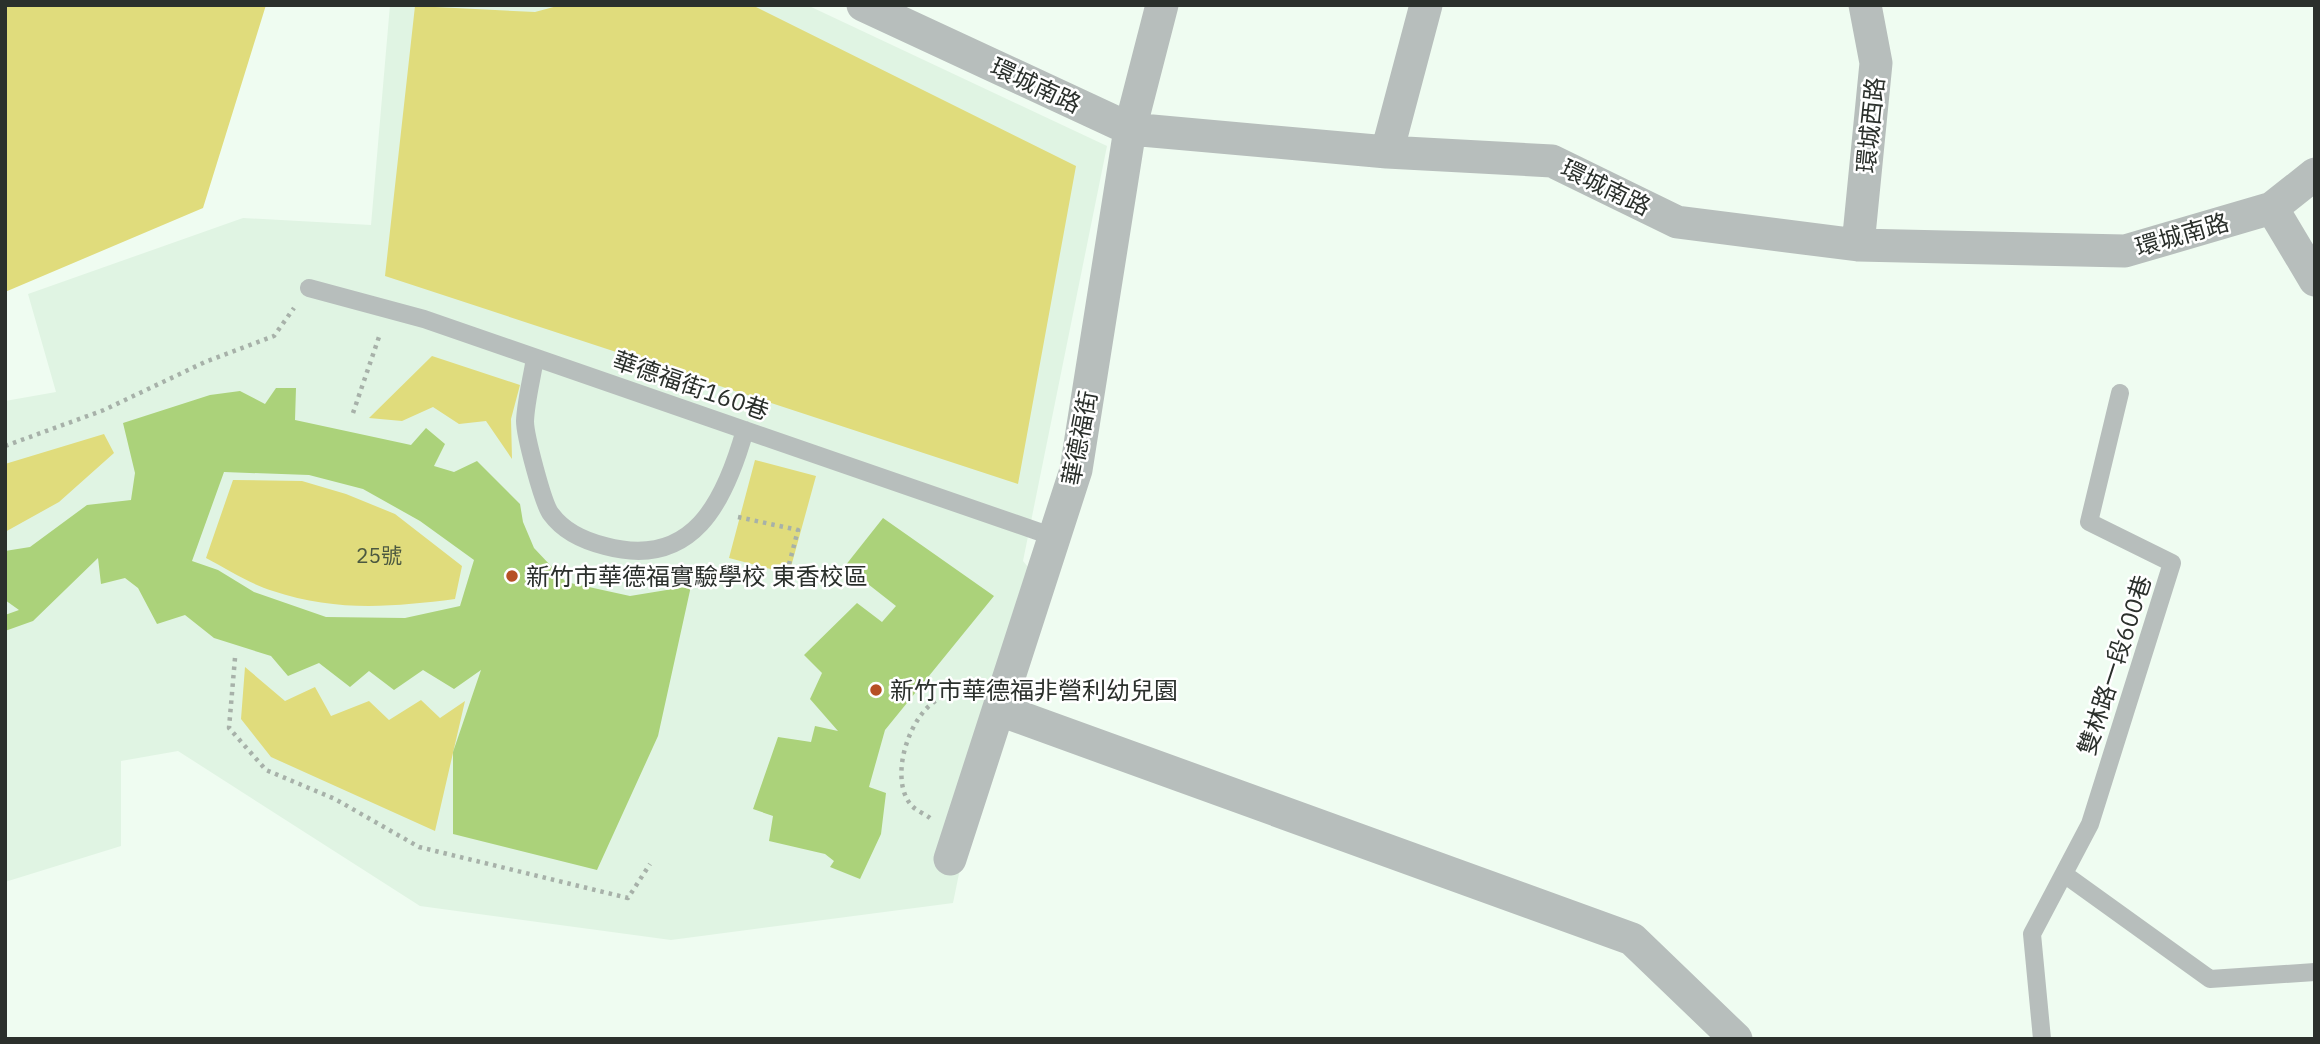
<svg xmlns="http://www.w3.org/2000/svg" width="2320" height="1044" viewBox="0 0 2320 1044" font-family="'IBM Plex Sans','Noto Sans TC',sans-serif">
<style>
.built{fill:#e0f4e3}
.green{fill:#e0dc7c}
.building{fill:#abd27a;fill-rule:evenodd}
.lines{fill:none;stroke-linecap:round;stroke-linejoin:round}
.path{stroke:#a7b1a9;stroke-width:4.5;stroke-dasharray:3.5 5;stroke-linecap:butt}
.lane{stroke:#b7bebc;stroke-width:18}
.street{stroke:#b7bebc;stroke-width:33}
.poi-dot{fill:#b65024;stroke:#fff;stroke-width:2.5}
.labels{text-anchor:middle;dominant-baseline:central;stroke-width:5;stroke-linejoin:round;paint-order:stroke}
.number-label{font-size:21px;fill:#4b5840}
.street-label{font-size:24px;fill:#2b302c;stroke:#fff}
.poi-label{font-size:24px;fill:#2b302c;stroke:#fff;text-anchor:start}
</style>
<rect width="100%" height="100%" fill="#effcf1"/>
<path class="built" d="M390,5H807L1107,146L1023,561L1028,567L1012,615L953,903L671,940L420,906L178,751L121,761V846L5,882V401L56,392L28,294L243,218L371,225Z"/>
<path class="green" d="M5,5H266L203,208L5,292Z
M561,5H752L1076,166L1018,484L385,276L415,6L535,12Z
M432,356L520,385L511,419L512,459L486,421L459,424L433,407L402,421L369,418Z
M104,434L114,453L59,502L5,532V464Z
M755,460L816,476L789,574L729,558Z
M233,480L302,481L346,494L395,514L462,566L455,599C393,607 335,612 273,591C250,584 227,569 206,558Z
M245,667L285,701L315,687L331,716L369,701L389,720L421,700L440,718L465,701L435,831L271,757L241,719Z"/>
<path class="building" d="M276,388H296L295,420L411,445L426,428L445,444L434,466L454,472L477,461L520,504L523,522L534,548L566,582L630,596L691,586L658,736L597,870L453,834V752L481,670L454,689L423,670L394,690L369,671L350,687L319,663L288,676L271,656L214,638L185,615L157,624L138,588L125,578L101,584L98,558L33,621L5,631V615L19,610L5,600V551L30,547L87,505L131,500L135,473L123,423L210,395L240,391L265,404ZM224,472L309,475L363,489L420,521L474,560L460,606L405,618L326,617L254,592L218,570L192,561Z
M883,518L994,596L885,730L869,787L886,793L881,834L860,879L830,867L834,861L825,854L769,841L773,816L753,809L778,737L811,742L815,726L838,731L810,699L822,673L804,655L857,603L882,622L896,606L845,566Z"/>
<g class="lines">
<path class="path" d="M353,413L380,334
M5,446L104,410L205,362L274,336L294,308
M738,517L798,530L788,568L813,574
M235,658L229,728L266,770L335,799L419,847L628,898L650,864
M930,818C925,814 917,811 912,806C887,779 910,711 941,698C949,695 960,695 968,694"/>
<path class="lane" d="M309,288L424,319L1054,537
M535,358C532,378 526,400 525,421C525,435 543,504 551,514C564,532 585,541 605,546C693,570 725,501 745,430
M2064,874L2210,979L2315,972
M2042,1039L2032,934L2090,824L2172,563L2089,522L2120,393"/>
<path class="street" d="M863,5L1130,129L1387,152L1552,161L1677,222L1858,245L2125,251L2272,208L2315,174
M1387,152L1426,5
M2272,208L2315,280
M1858,245L1876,63L1865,5
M1000,710L1632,939L1736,1039
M950,859L1076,470L1130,129L1162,5"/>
</g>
<g class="poi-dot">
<circle cx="512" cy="576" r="7"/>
<circle cx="876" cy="690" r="7"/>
</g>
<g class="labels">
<g class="number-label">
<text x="379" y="555">25號</text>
</g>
<g class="street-label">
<text transform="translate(1036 85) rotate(25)">環城南路</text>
<text transform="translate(1870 125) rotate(-84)">環城西路</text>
<text transform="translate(1606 187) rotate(26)">環城南路</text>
<text transform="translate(2182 234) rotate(-16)">環城南路</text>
<text transform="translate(691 385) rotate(19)">華德福街160巷</text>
<text transform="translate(1079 438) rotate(-79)">華德福街</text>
<text transform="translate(2114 665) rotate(-72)">雙林路一段600巷</text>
</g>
<g class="poi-label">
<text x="526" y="576">新竹市華德福實驗學校 東香校區</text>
<text x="890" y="690">新竹市華德福非營利幼兒園</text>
</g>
</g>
<rect width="2320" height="1044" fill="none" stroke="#2b302c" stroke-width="14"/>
</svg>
